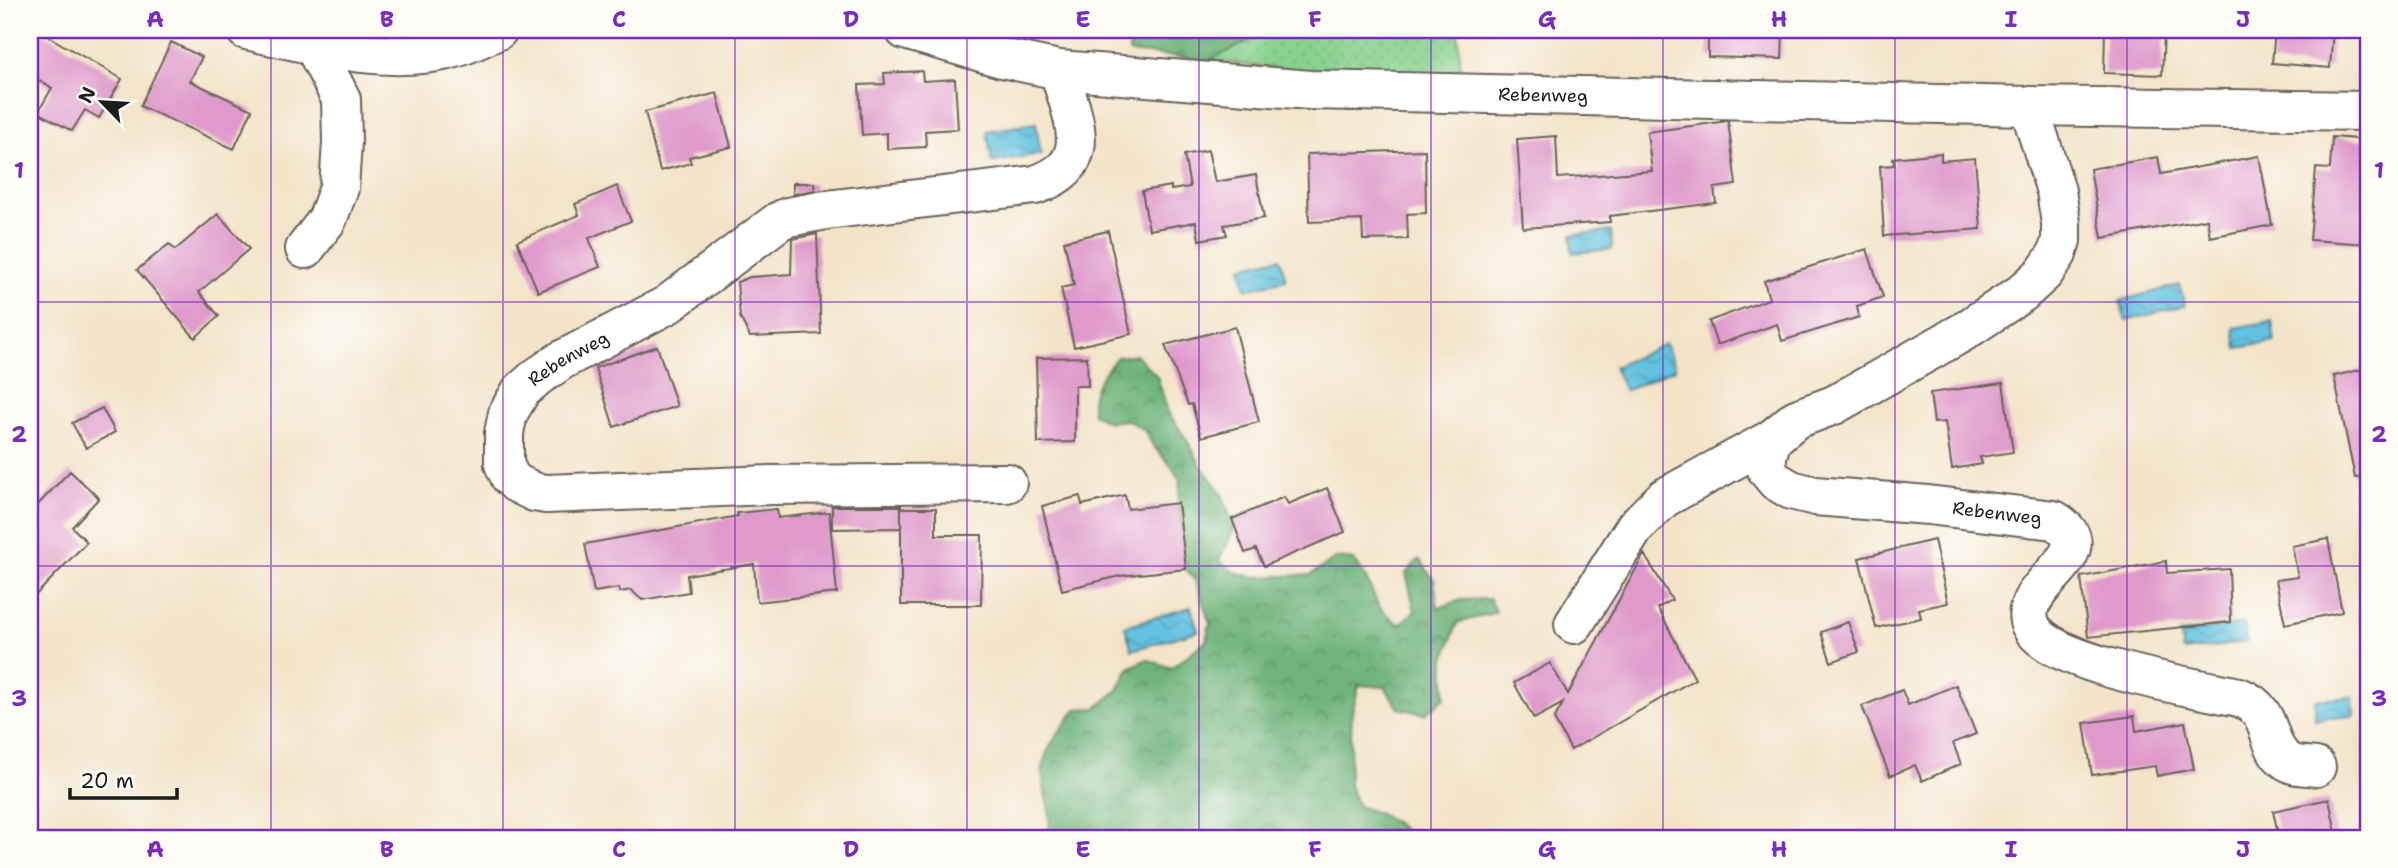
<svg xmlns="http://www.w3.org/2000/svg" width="2398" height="868" viewBox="0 0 2398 868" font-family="'Shantell Sans',sans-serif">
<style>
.grass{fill:url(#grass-dots);stroke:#527756;stroke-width:2}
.forest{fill:url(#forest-crowns);stroke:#45684b;stroke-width:2}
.water{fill:url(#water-waves);stroke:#406f7e;stroke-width:2}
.building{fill:#df99ca}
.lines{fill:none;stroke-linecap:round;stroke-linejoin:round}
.minor-casing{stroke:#676259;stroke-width:42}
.minor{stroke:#fff;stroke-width:38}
.grid{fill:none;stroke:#7b2cbf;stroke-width:2;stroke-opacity:0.55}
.labels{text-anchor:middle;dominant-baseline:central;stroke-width:5;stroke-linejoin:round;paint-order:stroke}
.street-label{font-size:18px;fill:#1c1c1c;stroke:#fdfcf7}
.neatline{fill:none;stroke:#7b2cbf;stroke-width:2.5}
.grid-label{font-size:23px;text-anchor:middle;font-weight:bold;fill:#7b2cbf}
</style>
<defs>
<pattern id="grass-dots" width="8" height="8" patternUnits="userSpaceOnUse" patternTransform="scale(1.75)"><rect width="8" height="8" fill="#88d28f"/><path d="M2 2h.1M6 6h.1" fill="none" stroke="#75b47b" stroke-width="1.8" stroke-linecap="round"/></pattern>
<pattern id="forest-crowns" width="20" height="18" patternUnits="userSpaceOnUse" patternTransform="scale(1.75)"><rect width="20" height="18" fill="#6eb47a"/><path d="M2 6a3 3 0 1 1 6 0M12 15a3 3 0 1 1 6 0" fill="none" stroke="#5a9263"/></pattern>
<pattern id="water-waves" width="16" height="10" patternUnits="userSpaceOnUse" patternTransform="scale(1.75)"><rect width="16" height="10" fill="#63c2e1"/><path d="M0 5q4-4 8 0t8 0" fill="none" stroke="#55a6c0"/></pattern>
</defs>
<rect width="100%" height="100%" fill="#fdfcf7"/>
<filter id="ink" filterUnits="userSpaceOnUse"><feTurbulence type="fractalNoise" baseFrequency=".0143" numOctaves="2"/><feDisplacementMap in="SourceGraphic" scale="14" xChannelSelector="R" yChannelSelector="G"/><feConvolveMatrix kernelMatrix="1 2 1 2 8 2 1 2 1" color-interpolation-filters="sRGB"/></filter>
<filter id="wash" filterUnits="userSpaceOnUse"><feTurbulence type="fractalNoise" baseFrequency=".00686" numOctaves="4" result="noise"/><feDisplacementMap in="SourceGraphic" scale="28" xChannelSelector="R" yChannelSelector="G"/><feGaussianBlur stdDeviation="1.57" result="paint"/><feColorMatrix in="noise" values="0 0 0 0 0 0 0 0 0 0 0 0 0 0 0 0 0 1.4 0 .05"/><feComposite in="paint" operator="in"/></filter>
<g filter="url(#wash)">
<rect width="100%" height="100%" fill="#f3e4c9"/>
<path class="grass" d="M1271,30H1458L1462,95L1210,60Z"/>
<path class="forest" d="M1131,30H1271L1210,60L1129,52Z
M1136,355L1157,376L1168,412L1190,445L1201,466L1221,492L1235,528L1219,560L1234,572L1255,577L1310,575L1337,558L1354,560L1365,576L1379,607L1399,625L1415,611L1406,573L1419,559L1434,580L1438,608L1461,600L1490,599L1496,612L1457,623L1445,659V698L1425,714L1399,708L1385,687L1359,685L1352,712L1349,785L1358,806C1376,812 1399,820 1409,838H1046C1057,814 1040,792 1043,767C1044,749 1066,723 1076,709L1096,708L1118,690L1129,668L1147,659L1171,668L1206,641L1210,623L1196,582L1186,569L1178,503L1180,479L1168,462L1154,447L1144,430L1128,420L1109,422L1093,414C1088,390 1103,374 1117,357Z"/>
<path class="water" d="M1036,123L1041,154L992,162L987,131Z
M1611,231L1612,249L1572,253L1571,235Z
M1280,258L1286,280L1246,289L1241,267Z
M2179,285L2185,305L2126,321L2120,301Z
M2272,321L2275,342L2237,348L2234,328Z
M1665,344L1676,368L1625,391L1614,367Z
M1191,607L1198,631L1132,650L1125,626Z
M2244,624L2247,642L2183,651L2180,633Z
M2353,697L2354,716L2315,719V700Z"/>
<g id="blocks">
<path class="building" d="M30,30H37L122,79L99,118L85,110L72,131L38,112L52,88L30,76Z
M1708,30H1783L1782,59L1708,57Z
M2105,30H2155V33H2164L2162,75L2104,73Z
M2275,30H2333L2330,68L2272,63Z
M171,42L202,57L190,81L252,110L234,149L140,106Z
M922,71L923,81L955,79L958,129L925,131L926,147L887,149V133L862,135L859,85L885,84L884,73Z
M717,93L731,147L689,157L691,163L660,171L645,112Z
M1728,121L1736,185L1714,188L1716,203L1610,216V222L1523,228L1517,139L1556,136L1558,178L1652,171L1647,132Z
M2332,137L2368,140V244L2310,240L2316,168L2330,169Z
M1208,150L1215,182L1256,175L1264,218L1224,225L1227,235L1199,240L1196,222L1149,230L1142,191L1171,186V190L1190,187L1184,155Z
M1425,150L1426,213L1407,214L1408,239L1363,240L1362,220L1309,222L1307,154Z
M1941,153V161L1975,158L1981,229L1884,236L1880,166L1894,165L1893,158Z
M2259,156L2272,225L2210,237L2207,219L2102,238L2090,169L2158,157L2161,174Z
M793,183H814L815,190L793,194Z
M617,186L631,221L589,238L600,267L538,292L517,241L579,215L575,204Z
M218,214L249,249L199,292L219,316L195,338L137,270L169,244L175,250Z
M1108,231L1131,334L1074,347L1061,288L1074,285L1064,241Z
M817,234L821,334L750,337L740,317L737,282L750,277L791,274L792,239Z
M1867,249L1883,297L1857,306L1859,317L1782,341L1777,324L1717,345L1709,321L1769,299L1764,281Z
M1235,327L1259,422L1201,437L1192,404L1188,405L1165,345Z
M657,346L677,406L614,427L595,368Z
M1087,357L1088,386H1075V442L1038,443L1036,358Z
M2368,368V476L2355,478L2334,376Z
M2003,383L2013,452L1980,457L1982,464L1952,469L1945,422L1934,423L1930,393Z
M102,408L115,432L86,448L72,423Z
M70,471L99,498L72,527L87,542L30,601V513Z
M1327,488L1345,532L1264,566L1256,549L1245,553L1232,519L1284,497L1288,504Z
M1125,495L1128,509L1178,503L1186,569L1120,576L1062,590L1042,506L1080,496L1082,505Z
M832,506H901V528L832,529Z
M901,508H936V535H982L981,605H901Z
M777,509L778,518L829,512L837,593L757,602L754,564L687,575L689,592L642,600L631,590L620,592L619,588L594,592L585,544L738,516L737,513Z
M2328,539L2342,612L2285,624L2276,580L2298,577L2292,546Z
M1934,540L1948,603L1919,609L1921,618L1876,628L1859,558Z
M1644,554L1672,600L1658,608L1695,679L1571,750L1554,719L1563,703L1534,719L1514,683L1550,663L1568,694Z
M2166,561L2167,573L2229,569L2231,622L2088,637L2081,577Z
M1848,622L1859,652L1831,662L1821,632Z
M1956,685L1976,734L1953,743L1961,764L1922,781L1915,765L1890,776L1862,706L1902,690L1908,705Z
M2134,716L2136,731L2185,722L2194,769L2157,776L2155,766L2092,775L2084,723Z
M2329,799L2337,838H2279L2273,811Z"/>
</g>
</g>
<g filter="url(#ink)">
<use href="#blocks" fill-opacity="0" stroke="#676259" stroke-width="2"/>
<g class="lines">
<g class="minor-casing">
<g id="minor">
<path d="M246,30C311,44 381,65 448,50C465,46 482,37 498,30"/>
<path id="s1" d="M905,30L1002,58L1059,70L1310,90L2029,106L2368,111"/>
<path d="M305,249L327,220L339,188L342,142L341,99L313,44"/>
<path id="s2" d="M1772,439L1767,456V470L1776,481L1791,490L1815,496L1928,505L2054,520C2108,553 2020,582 2029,621C2040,664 2199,688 2239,697C2279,712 2261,751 2293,764C2300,766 2309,766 2316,767"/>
<path id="s3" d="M1007,483L771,485L546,494L534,492L516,483L510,477L504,464V433L508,413L521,391L537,377L562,360L667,305L779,221L788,217L826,210L1035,185C1099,164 1072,118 1059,70"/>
<path d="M1574,624L1635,527L1664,498L1772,439L1796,419L1834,405L1963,332L2022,293L2044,273L2057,254L2061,240V223L2056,191L2029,106"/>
</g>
</g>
<use href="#minor" class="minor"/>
</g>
</g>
<path class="grid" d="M271,30V838M503,30V838M735,30V838M967,30V838M1199,30V838M1431,30V838M1663,30V838M1895,30V838M2127,30V838M30,302H2368M30,566H2368"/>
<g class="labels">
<g class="street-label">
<text stroke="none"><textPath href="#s1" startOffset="644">Rebenweg</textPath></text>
<text stroke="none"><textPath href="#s3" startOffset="651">Rebenweg</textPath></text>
<text stroke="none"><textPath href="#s2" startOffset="271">Rebenweg</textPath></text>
</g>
</g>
<rect width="2398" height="868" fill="none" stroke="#fdfcf7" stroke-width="77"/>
<g transform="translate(102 102) rotate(295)" stroke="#fdfcf7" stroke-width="5" paint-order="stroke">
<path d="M0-5L12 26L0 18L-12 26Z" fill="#1c1c1c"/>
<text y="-10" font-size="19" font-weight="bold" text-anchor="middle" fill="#1c1c1c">N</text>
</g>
<path d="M70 788v10h107v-10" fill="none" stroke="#1c1c1c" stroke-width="3.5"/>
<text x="80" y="788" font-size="21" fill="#1c1c1c" stroke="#fdfcf7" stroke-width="5" paint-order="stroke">20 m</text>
<rect x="38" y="38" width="2322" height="792" class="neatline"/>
<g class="grid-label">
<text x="155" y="27">A</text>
<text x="387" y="27">B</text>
<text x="619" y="27">C</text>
<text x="851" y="27">D</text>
<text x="1083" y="27">E</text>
<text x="1315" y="27">F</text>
<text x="1547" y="27">G</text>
<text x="1779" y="27">H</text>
<text x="2011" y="27">I</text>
<text x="2243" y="27">J</text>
<text x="19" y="178">1</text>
<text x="2379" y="178">1</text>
<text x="19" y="442">2</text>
<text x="2379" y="442">2</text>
<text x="19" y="706">3</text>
<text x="2379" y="706">3</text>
<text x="155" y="857">A</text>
<text x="387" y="857">B</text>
<text x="619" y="857">C</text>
<text x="851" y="857">D</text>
<text x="1083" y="857">E</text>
<text x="1315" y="857">F</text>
<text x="1547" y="857">G</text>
<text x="1779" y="857">H</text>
<text x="2011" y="857">I</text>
<text x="2243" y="857">J</text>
</g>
</svg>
